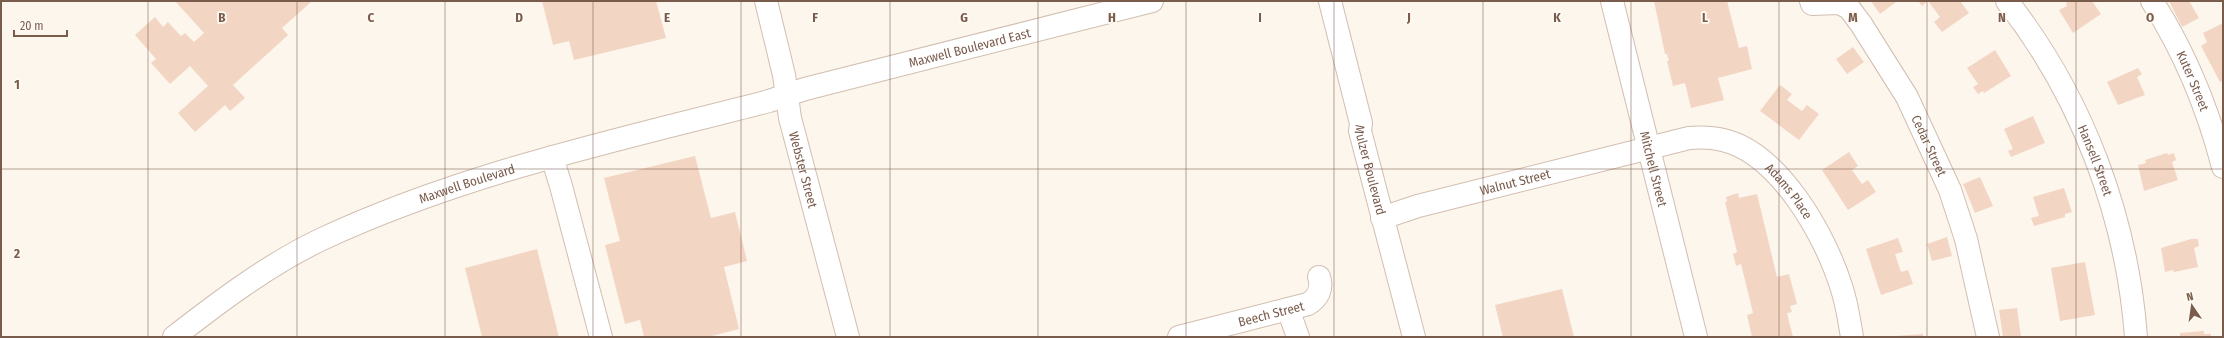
<svg xmlns="http://www.w3.org/2000/svg" width="2224" height="338" viewBox="0 0 2224 338" font-family="'Fira Sans Condensed',sans-serif">
<style>
.building{fill:#f3d5c3}
.lines{fill:none;stroke-linecap:round;stroke-linejoin:round}
.minor-casing{stroke:#d1beb0;stroke-width:24}
.minor{stroke:#fff;stroke-width:22}
.grid{fill:none;stroke:#7a5c4d;stroke-width:1;stroke-opacity:0.55}
.labels{text-anchor:middle;stroke-width:3.5;stroke-linejoin:round;paint-order:stroke}
.street-label{font-size:13px;fill:#7a5c4d;stroke:#fffaf3}
.grid-label{font-size:13px;text-anchor:middle;font-weight:bold;fill:#7a5c4d;stroke:#fffaf3;stroke-width:3.5;stroke-linejoin:round;paint-order:stroke}
</style>
<rect width="100%" height="100%" fill="#fdf6ec"/>
<path class="building" d="M175 1 237 2 312 1 282 28 288 35 233 85 245 98 230 111 225 105 195 132 178 113 208 86 190 66 170 84 151 63 156 59 135 35 155 17 163 27 168 22 181 36 185 33 194 42 204 33Z
M542 1H656L666 38 574 60 569 41 553 45Z
M1654 1H1727L1739 48 1747 46 1752 69 1718 78 1724 100 1691 108 1685 83 1673 86 1667 61H1669L1667 54H1665Z
M1871 1H1895L1896 2 1880 14Z
M1918 1H1960L1969 13 1942 32 1934 22 1940 17 1928 1 1922 6Z
M2069 1H2092L2101 14 2073 33 2059 10 2067 6 2066 3Z
M2169 1H2189L2199 18 2182 27Z
M2223 23V80L2220 82 2201 46 2207 42 2203 33Z
M1853 47 1864 62 1847 74 1836 59Z
M1995 50 2011 76 1984 93 1983 91 1978 94 1973 87 1978 84 1967 68Z
M2138 68 2142 74 2137 77 2145 95 2118 105 2107 82Z
M1780 85 1792 94 1787 100 1802 111 1807 105 1819 114 1799 140 1760 111Z
M2033 116 2045 143 2011 157 2008 151 2013 149 2004 129Z
M1849 152 1858 166 1852 170 1862 184 1868 180 1876 192 1848 210 1822 170Z
M2167 153 2168 155 2174 153 2176 160 2172 162 2178 180 2144 191 2138 165 2146 163 2145 160Z
M695 156 711 218 735 212 747 261 724 267 739 329 708 337H644L640 320 625 324 605 245 620 241 604 178Z
M1980 177 1993 206 1975 213 1963 184Z
M2064 188 2072 212 2065 214V217L2034 226 2031 218 2039 216 2033 197Z
M1738 193 1739 198 1757 194 1777 277 1789 274 1797 304 1790 306 1792 312 1787 313 1793 337H1752L1747 315 1753 313 1741 264 1736 266 1733 254 1737 252 1725 202H1727L1726 197Z
M1947 237 1952 256 1932 261 1927 244Z
M1898 238 1903 252 1895 254 1901 272 1908 270 1913 284 1881 295 1866 249Z
M2191 239H2198L2199 246 2194 248 2198 267 2174 272 2173 270 2165 272 2161 248Z
M537 249 559 337H482L465 268Z
M2085 262 2095 315 2060 321 2051 268Z
M1562 289 1574 337H1503L1495 305Z
M2017 308 2021 337H2003L1999 310Z
M2204 331V334H2211V337H2180V333Z
M1923 334V337H1896V336Z"/>
<g class="lines">
<defs>
<g id="minor">
<path id="s1" d="M766 1 784 75 790 118 848 337"/>
<path id="s2" d="M1330 1 1361 123 1360 131 1414 337"/>
<path id="s3" d="M1612 1 1696 337"/>
<path id="s4" d="M1811 1 1812 4 1839 3 1849 8 1861 24 1907 97 1950 190 1966 239 1988 337"/>
<path id="s5" d="M2007 1C2082 97 2127 216 2136 337"/>
<path id="s6" d="M2152 1C2184 51 2208 109 2223 167"/>
<path d="M552 157 561 186 601 337"/>
<path id="s7" d="M1382 218 1418 206 1689 138C1701 137 1711 137 1723 140 1779 153 1825 235 1841 286 1847 303 1849 320 1852 337"/>
<path d="M1288 309 1298 337"/>
<path id="s8" d="M174 337C219 302 268 265 320 240 463 173 618 140 769 101L805 89 1152 1"/>
<path id="s9" d="M1179 337 1308 304C1318 298 1323 289 1319 277"/>
</g>
</defs>
<use href="#minor" class="minor-casing"/>
<use href="#minor" class="minor"/>
</g>
<path class="grid" d="M148 1V337M297 1V337M445 1V337M593 1V337M741 1V337M890 1V337M1038 1V337M1186 1V337M1334 1V337M1483 1V337M1631 1V337M1779 1V337M1927 1V337M2076 1V337M1 169H2223"/>
<g class="labels">
<g class="street-label">
<text dy="5" stroke="none"><textPath href="#s8" startOffset="854">Maxwell Boulevard East</textPath></text>
<text dy="5" stroke="none"><textPath href="#s6" startOffset="90">Kuter Street</textPath></text>
<text dy="5" stroke="none"><textPath href="#s4" startOffset="201">Cedar Street</textPath></text>
<text dy="5" stroke="none"><textPath href="#s5" startOffset="183">Hansell Street</textPath></text>
<text dy="5" stroke="none"><textPath href="#s2" startOffset="174">Mulzer Boulevard</textPath></text>
<text dy="5" stroke="none"><textPath href="#s3" startOffset="173">Mitchell Street</textPath></text>
<text dy="5" stroke="none"><textPath href="#s1" startOffset="173">Webster Street</textPath></text>
<text dy="5" stroke="none"><textPath href="#s7" startOffset="138">Walnut Street</textPath></text>
<text dy="5" stroke="none"><textPath href="#s8" startOffset="333">Maxwell Boulevard</textPath></text>
<text dy="5" stroke="none"><textPath href="#s7" startOffset="437">Adams Place</textPath></text>
<text dy="5" stroke="none"><textPath href="#s9" startOffset="95">Beech Street</textPath></text>
</g>
</g>
<g class="grid-label">
<text x="222" y="22">B</text>
<text x="371" y="22">C</text>
<text x="519" y="22">D</text>
<text x="667" y="22">E</text>
<text x="815" y="22">F</text>
<text x="964" y="22">G</text>
<text x="1112" y="22">H</text>
<text x="1260" y="22">I</text>
<text x="1409" y="22">J</text>
<text x="1557" y="22">K</text>
<text x="1705" y="22">L</text>
<text x="1853" y="22">M</text>
<text x="2002" y="22">N</text>
<text x="2150" y="22">O</text>
<text x="17" y="89">1</text>
<text x="17" y="258">2</text>
</g>
<rect width="2224" height="338" fill="none" stroke="#7a5c4d" stroke-width="4"/>
<g transform="translate(2192 306) rotate(347)" stroke="#fffaf3" stroke-width="3" paint-order="stroke">
<path d="M0-3L7 15L0 10L-7 15Z" fill="#7a5c4d"/>
<text y="-6" font-size="11" font-weight="bold" text-anchor="middle" fill="#7a5c4d">N</text>
</g>
<path d="M14 30v6h53v-6" fill="none" stroke="#7a5c4d" stroke-width="2"/>
<text x="20" y="30" font-size="12" fill="#7a5c4d" stroke="#fffaf3" stroke-width="3" paint-order="stroke">20 m</text>
</svg>
